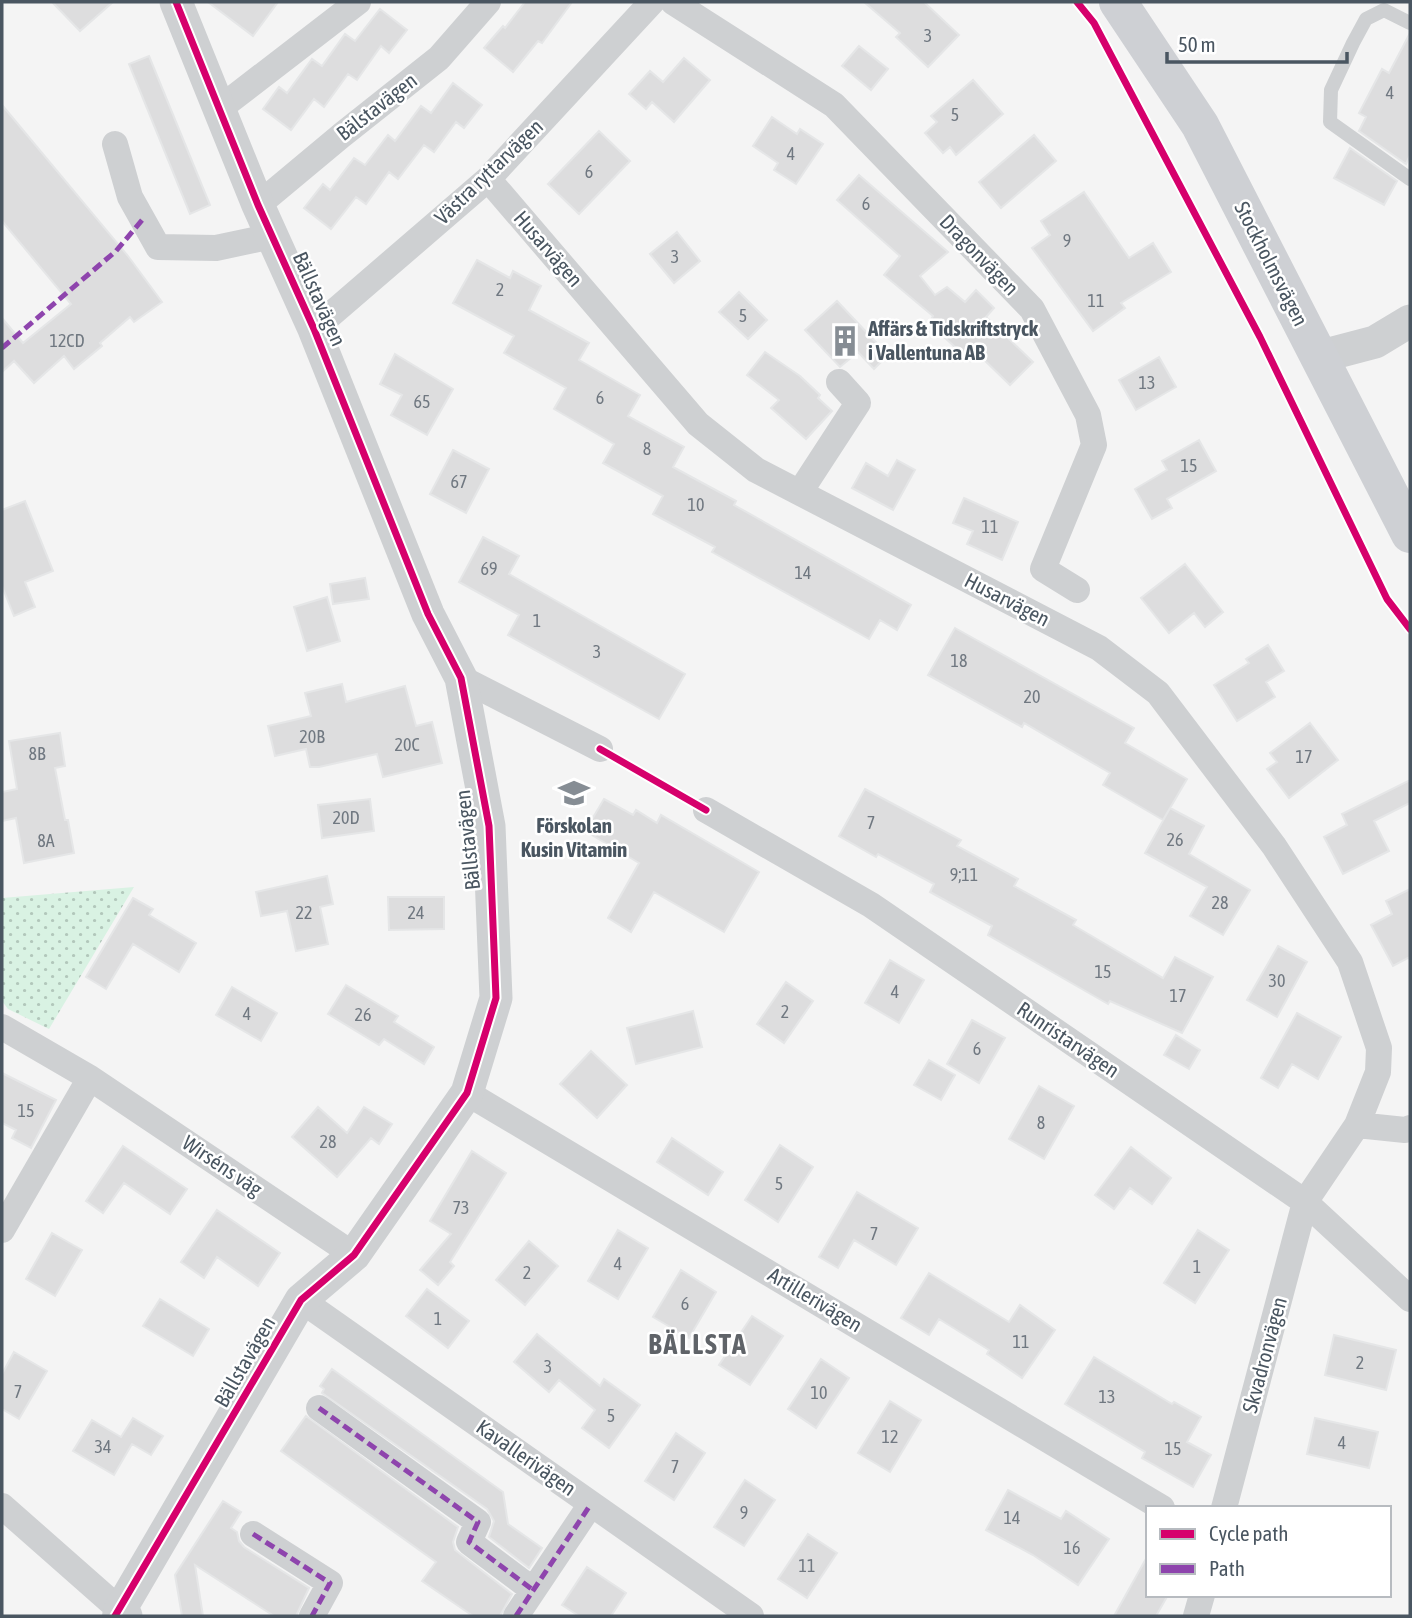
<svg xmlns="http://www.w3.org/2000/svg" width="1412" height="1618" viewBox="0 0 1412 1618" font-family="'Asap Condensed',sans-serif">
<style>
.park{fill:url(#park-dots)}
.building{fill:#ddddde;stroke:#e5e6e7;stroke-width:2}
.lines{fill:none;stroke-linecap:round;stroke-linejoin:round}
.service{stroke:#ced0d2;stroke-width:14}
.minor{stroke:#ced0d2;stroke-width:26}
.tertiary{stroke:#ced0d2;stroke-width:33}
.secondary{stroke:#ced0d4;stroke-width:38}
.quiet{stroke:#8e44ad;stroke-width:5;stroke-dasharray:10 5;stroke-linecap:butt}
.cycleway-casing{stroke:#fff;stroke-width:11}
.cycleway{stroke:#d6006c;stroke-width:7}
.labels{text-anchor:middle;stroke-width:5;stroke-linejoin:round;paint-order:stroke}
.number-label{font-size:18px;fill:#707881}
.street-label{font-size:21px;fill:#4a5661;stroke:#fff}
.poi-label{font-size:21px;font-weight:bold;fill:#4a5661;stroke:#fff;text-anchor:start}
.district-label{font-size:28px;font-weight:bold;letter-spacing:2px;fill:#5f6368;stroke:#fff}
</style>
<defs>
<pattern id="park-dots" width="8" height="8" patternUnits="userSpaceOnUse" patternTransform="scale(1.75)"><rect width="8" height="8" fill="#d9f2e3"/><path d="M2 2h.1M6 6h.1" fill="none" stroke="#b2c7bb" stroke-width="1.8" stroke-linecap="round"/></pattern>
</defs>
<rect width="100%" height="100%" fill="#f4f4f4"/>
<path class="park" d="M134 887 49 1029 8 1009 2 1001V898Z"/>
<path class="building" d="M52 2H113L80 31Z
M208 2H278L253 36Z
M525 2H572L542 43 538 41 513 72 484 48 503 26 505 28Z
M864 2H924L959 35 928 67 896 37 900 33Z
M380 9 407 30 389 53 381 46 357 80 348 74 324 107 314 99 291 130 263 109 279 87 287 93 312 59 322 66 345 34 355 41Z
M1410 33V155L1406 164 1359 131 1366 117 1359 113 1382 69 1389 73Z
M859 46 888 69 871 90 842 66Z
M149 56 210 205 190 214 129 64Z
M684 58 710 80 674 122 652 102 646 109 629 94 650 71 663 82Z
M973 80 1003 114 956 155 950 147 943 153 925 133 937 122 931 116Z
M453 83 482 105 464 128 456 122 434 152 424 145 398 179 389 172 366 204 356 197 331 229 304 208 323 184 330 190 354 158 365 165 388 135 395 141 421 106 431 113Z
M2 105 128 256 162 302 134 322 130 317 100 343 102 346 74 369 64 356 34 383 14 361 2 372V318L23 343 71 304 2 221Z
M772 117 797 134 800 129 823 144 796 184 774 170 778 163 753 146Z
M599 131 630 161 579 214 548 184Z
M1034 135 1056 161 1001 208 979 182Z
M1350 148 1397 181 1384 205 1334 178Z
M859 175 948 252 920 276 935 295 947 287 965 302 976 290 994 308 986 317 1033 362 1010 385 977 353 970 361 929 323 933 316 884 275 900 256 837 200Z
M1084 192 1129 258 1153 243 1171 272 1121 303 1125 308 1093 331 1032 248 1050 235 1041 221Z
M677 232 700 261 674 283 650 254Z
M477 260 510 278 513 271 541 286 529 310 589 343 579 360 640 395 628 416 684 447 673 467 736 501 734 505 911 605 897 630 880 620 869 639 712 552 715 547 653 514 663 496 603 463 614 444 554 409 566 388 504 353 514 336 453 303Z
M739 292 767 320 748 339 719 312Z
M837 301 888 355 874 369 858 352 840 367 805 330Z
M765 352 800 376 820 395 818 398 832 411 806 439 771 408 779 400 747 375Z
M395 354 453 389 427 435 391 415 402 395 380 384Z
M1159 357 1176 387 1136 410 1119 380Z
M1199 440 1216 471 1167 499 1172 508 1152 519 1135 489 1167 470 1162 461Z
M453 450 489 469 466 513 430 494Z
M897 460 915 470 893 510 852 488 866 463 888 476Z
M964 498 1018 522 1002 560 967 544 973 531 953 523Z
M25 501 53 571 25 582 35 607 14 616 2 586V510Z
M483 537 519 556 509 574 685 674 659 719 508 635 519 615 459 582Z
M1185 564 1223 612 1205 627 1194 613 1169 633 1141 598Z
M365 578 369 599 333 604 330 584Z
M327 597 340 641 307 651 294 607Z
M955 628 1134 728 1125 743 1187 779 1163 820 1103 785 1110 773 1024 723 1022 727 928 675Z
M1268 645 1284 671 1266 682 1275 697 1237 721 1214 685 1249 663 1246 659Z
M342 684 346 702 405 686 416 726 432 722 442 763 383 777 377 754 319 767H310L306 749 275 756 268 726 311 716 305 693Z
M1310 723 1338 760 1289 798 1267 769 1277 762 1270 753Z
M60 733 65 766 55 768 65 820H68L74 853 24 863 16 818 2 821V792L17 789 9 741Z
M1410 780V803L1374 821 1389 851 1343 874 1324 837 1347 825 1342 814Z
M865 789 961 840 957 846 1018 879 1014 886 1076 920 1073 925 1163 978 1175 957 1213 977 1182 1033 1110 1001 1108 1004 988 935 992 926 930 892 934 884 878 854 876 857 839 836Z
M370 799 374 831 322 838 318 805Z
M604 799 633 815 636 810 657 823 661 815 759 872 724 932 654 892 631 932 608 918 639 863 585 831Z
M1170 808 1204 826 1189 854 1250 890 1223 935 1190 916 1207 887 1145 853Z
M327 876 333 904 320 907 328 944 296 951 287 911 261 916 256 892Z
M1410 889V957L1393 966 1371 925 1392 914 1386 901Z
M388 897H444V929L389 930Z
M133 898 153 909 149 915 196 943 179 972 133 944 106 989 86 977Z
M1278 946 1307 962 1277 1017 1247 1000Z
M890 960 924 980 899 1023 865 1003Z
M786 982 813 1001 784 1043 757 1024Z
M346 985 398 1016 394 1022 434 1047 424 1064 384 1039 379 1045 328 1014Z
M232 987 277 1013 261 1041 216 1015Z
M693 1011 702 1047 636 1064 627 1028Z
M1297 1013 1341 1037 1318 1079 1292 1064 1278 1088 1261 1078Z
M972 1020 1005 1038 979 1083 947 1064Z
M1176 1035 1200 1050 1189 1069 1164 1055Z
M591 1051 627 1085 597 1118 560 1084Z
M929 1060 955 1075 941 1100 914 1085Z
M2 1073 56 1100 31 1148 12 1138 16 1130 2 1123Z
M1039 1086 1074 1106 1044 1159 1009 1139Z
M318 1107 347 1133 364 1107 392 1124 379 1144 371 1138 337 1177 292 1137Z
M672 1138 723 1172 708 1195 657 1162Z
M780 1145 813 1167 778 1222 745 1200Z
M123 1146 187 1189 170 1214 124 1183 103 1213 86 1201Z
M1131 1147 1171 1178 1152 1204 1130 1188 1114 1209 1095 1195Z
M472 1151 506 1173 450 1262 454 1266 438 1285 420 1270 451 1234 430 1221Z
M857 1192 918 1228 896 1265 854 1240 838 1268 819 1257Z
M217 1210 280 1253 258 1286 217 1257 204 1278 181 1262Z
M618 1230 648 1248 618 1299 588 1281Z
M1198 1230 1229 1250 1195 1303 1164 1283Z
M52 1233 82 1250 55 1296 26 1279Z
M529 1241 558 1266 525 1305 496 1280Z
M681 1270 716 1292 689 1338 653 1317Z
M929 1273 1009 1322 1020 1305 1055 1330 1022 1378 987 1354 989 1350 939 1319 929 1335 901 1318Z
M427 1289 469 1321 448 1348 406 1316Z
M160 1299 209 1329 193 1356 143 1326Z
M752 1316 783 1336 750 1385 719 1365Z
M537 1334 600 1386 604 1379 640 1405 609 1448 582 1428 595 1410 559 1380 549 1392 514 1362Z
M1334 1335 1396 1350 1386 1390 1325 1375Z
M14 1352 47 1371 19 1419 2 1409V1374Z
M1094 1357 1172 1404 1174 1402 1201 1417 1187 1442 1211 1455 1193 1487 1142 1458 1145 1452 1065 1404Z
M821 1359 849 1378 816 1428 788 1409Z
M332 1369 503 1492 508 1524 542 1548 529 1568 489 1537 494 1521 487 1509 322 1393 324 1389 320 1386Z
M890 1401 921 1420 890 1472 858 1453Z
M306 1416 458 1527 453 1542 455 1550 512 1594 500 1616H473L422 1581 436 1562 281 1451Z
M133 1418 163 1436 151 1455 132 1444 114 1475 73 1451 92 1420 121 1437Z
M1315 1418 1378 1432 1369 1468 1307 1454Z
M676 1433 705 1453 674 1500 645 1481Z
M745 1480 775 1500 744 1546 714 1527Z
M1008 1490 1061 1519 1066 1511 1109 1539 1078 1585 1033 1555 986 1530Z
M223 1501 241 1512 231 1528 237 1532 239 1541 244 1547 309 1588 296 1616H274L195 1565 203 1616H182L175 1575Z
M808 1534 837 1553 807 1598 778 1579Z
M1148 1555V1595H1168L1156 1616H1114Z
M587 1567 626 1593 611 1616H579L562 1605Z"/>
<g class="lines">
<path class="service" d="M1410 23 1384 10 1366 19 1353 43 1331 90 1330 122 1410 179"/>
<path class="minor" d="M673 2 834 105 1032 309 1088 415 1094 445 1043 569 1077 590
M219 109 358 2
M115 144 130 197 158 247 216 248 272 236
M488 179 698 424 756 470 1099 648 1158 693 1274 846 1350 962 1379 1048 1378 1072 1357 1125 1305 1202 1224 1508
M258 205 342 135 439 58 488 2
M314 329 488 179 652 2
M800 492 858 403 839 382
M461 678 600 749
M706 810 871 905 1305 1202 1410 1299
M2 1027 90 1078
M467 1093 1162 1508
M1357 1125 1405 1130 1410 1128
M2 1230 90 1078 354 1255
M301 1300 751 1616
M319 1408 478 1522 469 1542 533 1590
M2 1506 120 1610 115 1616
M253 1534 330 1583 312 1616
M516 1616 591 1504
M1196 1616 1202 1595"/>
<path class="tertiary" d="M1318 357 1375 342 1410 321
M126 1616 120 1610 301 1300 354 1255 467 1093 496 998 489 826 461 678 428 614 314 329 258 205 176 2"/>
<path class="secondary" d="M1118 2 1200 125 1410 534"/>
<path class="quiet" d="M2 348 116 251 143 219
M319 1408 478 1522 469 1542 533 1590
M253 1534 330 1583 312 1616
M516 1616 591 1504"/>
<defs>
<path id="cycleway" d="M1077 2 1094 23 1260 337 1387 599 1410 629
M600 749 706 810
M115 1616 301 1300 354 1255 467 1093 496 998 489 826 461 678 428 614 314 329 258 205 176 2"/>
</defs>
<use href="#cycleway" class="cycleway-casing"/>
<use href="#cycleway" class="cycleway"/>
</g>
<defs>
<symbol id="building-bare" viewBox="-9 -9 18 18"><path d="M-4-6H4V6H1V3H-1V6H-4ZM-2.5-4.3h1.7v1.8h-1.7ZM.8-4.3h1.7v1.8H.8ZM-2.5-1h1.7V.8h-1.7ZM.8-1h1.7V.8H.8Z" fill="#868d94" stroke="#fff" stroke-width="2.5" paint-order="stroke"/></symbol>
<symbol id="school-bare" viewBox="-9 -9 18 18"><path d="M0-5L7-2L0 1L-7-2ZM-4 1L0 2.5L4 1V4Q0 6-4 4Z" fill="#868d94" stroke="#fff" stroke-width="2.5" paint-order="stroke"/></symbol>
</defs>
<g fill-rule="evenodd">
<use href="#building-bare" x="823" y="319" width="44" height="44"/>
<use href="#school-bare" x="552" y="771" width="44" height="44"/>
</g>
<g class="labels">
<g class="number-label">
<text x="928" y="42">3</text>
<text x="1390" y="99">4</text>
<text x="955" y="121">5</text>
<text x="791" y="160">4</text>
<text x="589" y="178">6</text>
<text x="866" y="210">6</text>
<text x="1067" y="247">9</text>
<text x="675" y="263">3</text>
<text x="500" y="296">2</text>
<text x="1096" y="307">11</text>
<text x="743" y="322">5</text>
<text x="67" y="347">12CD</text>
<text x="1147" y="389">13</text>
<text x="600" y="404">6</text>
<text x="422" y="408">65</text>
<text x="647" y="455">8</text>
<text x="1189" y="472">15</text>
<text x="459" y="488">67</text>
<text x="696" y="511">10</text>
<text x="990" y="533">11</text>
<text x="489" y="575">69</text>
<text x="803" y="579">14</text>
<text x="537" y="627">1</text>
<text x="597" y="658">3</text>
<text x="959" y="667">18</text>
<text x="1032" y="703">20</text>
<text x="312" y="743">20B</text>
<text x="407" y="751">20C</text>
<text x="37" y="760">8B</text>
<text x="1304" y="763">17</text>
<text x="346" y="824">20D</text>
<text x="871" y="829">7</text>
<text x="1175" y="846">26</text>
<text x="46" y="847">8A</text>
<text x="964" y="881">9;11</text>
<text x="1220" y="909">28</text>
<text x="304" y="919">22</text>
<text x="416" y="919">24</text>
<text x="1103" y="978">15</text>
<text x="1277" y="987">30</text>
<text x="895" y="998">4</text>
<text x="1178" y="1002">17</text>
<text x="785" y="1018">2</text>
<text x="247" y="1020">4</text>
<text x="363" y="1021">26</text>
<text x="977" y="1055">6</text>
<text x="26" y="1117">15</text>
<text x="1041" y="1129">8</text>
<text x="328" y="1148">28</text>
<text x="779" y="1190">5</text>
<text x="461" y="1214">73</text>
<text x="874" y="1240">7</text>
<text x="618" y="1270">4</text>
<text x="1197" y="1273">1</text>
<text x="527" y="1279">2</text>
<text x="685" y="1310">6</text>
<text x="438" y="1325">1</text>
<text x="1021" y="1348">11</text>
<text x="1360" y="1369">2</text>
<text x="548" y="1373">3</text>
<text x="18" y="1398">7</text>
<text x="819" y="1399">10</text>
<text x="1107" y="1403">13</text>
<text x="611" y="1422">5</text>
<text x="890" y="1443">12</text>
<text x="1342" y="1449">4</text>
<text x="103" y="1453">34</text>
<text x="1173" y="1455">15</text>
<text x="675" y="1473">7</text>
<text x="744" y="1519">9</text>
<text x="1012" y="1524">14</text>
<text x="1072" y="1554">16</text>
<text x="807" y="1572">11</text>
</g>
<g class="street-label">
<text transform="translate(377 107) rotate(-38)" y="7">Bälstavägen</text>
<text transform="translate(489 172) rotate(-44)" y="7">Västra ryttarvägen</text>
<text transform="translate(548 249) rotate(49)" y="7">Husarvägen</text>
<text transform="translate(979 255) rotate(46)" y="7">Dragonvägen</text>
<text transform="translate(1271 264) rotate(63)" y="7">Stockholmsvägen</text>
<text transform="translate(319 299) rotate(66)" y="7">Bällstavägen</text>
<text transform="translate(1007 600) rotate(27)" y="7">Husarvägen</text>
<text transform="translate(468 840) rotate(-96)" y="7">Bällstavägen</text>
<text transform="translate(1068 1040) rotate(34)" y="7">Runristarvägen</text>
<text transform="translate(222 1166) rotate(34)" y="7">Wirséns väg</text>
<text transform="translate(815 1300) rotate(31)" y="7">Artillerivägen</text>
<text transform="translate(1265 1355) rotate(-75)" y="7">Skvadronvägen</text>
<text transform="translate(245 1362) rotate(-60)" y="7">Bällstavägen</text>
<text transform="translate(526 1458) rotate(35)" y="7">Kavallerivägen</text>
</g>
<g class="poi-label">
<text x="868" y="336">Affärs &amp; Tidskriftstryck<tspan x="868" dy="24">i Vallentuna AB</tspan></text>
<text x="574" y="833" text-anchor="middle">Förskolan<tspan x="574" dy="24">Kusin Vitamin</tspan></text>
</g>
<g class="district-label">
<text x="698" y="1354">BÄLLSTA</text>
</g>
</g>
<rect width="1412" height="1618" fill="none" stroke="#4a5661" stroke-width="7"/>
<rect x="1146" y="1506" width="245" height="91" fill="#ffffff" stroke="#b7bbc0" stroke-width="2"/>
<rect x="1160" y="1529" width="35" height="10" fill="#d6006c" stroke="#b7bbc0" stroke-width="2"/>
<text x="1209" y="1541" font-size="21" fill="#4a5661">Cycle path</text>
<rect x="1160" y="1564" width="35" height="10" fill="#8e44ad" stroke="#b7bbc0" stroke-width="2"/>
<text x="1209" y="1576" font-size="21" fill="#4a5661">Path</text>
<path d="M1167 52v10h180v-10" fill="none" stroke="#4a5661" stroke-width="3.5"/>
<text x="1178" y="52" font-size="21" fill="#4a5661" stroke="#ffffff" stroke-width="5" paint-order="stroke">50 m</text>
</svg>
